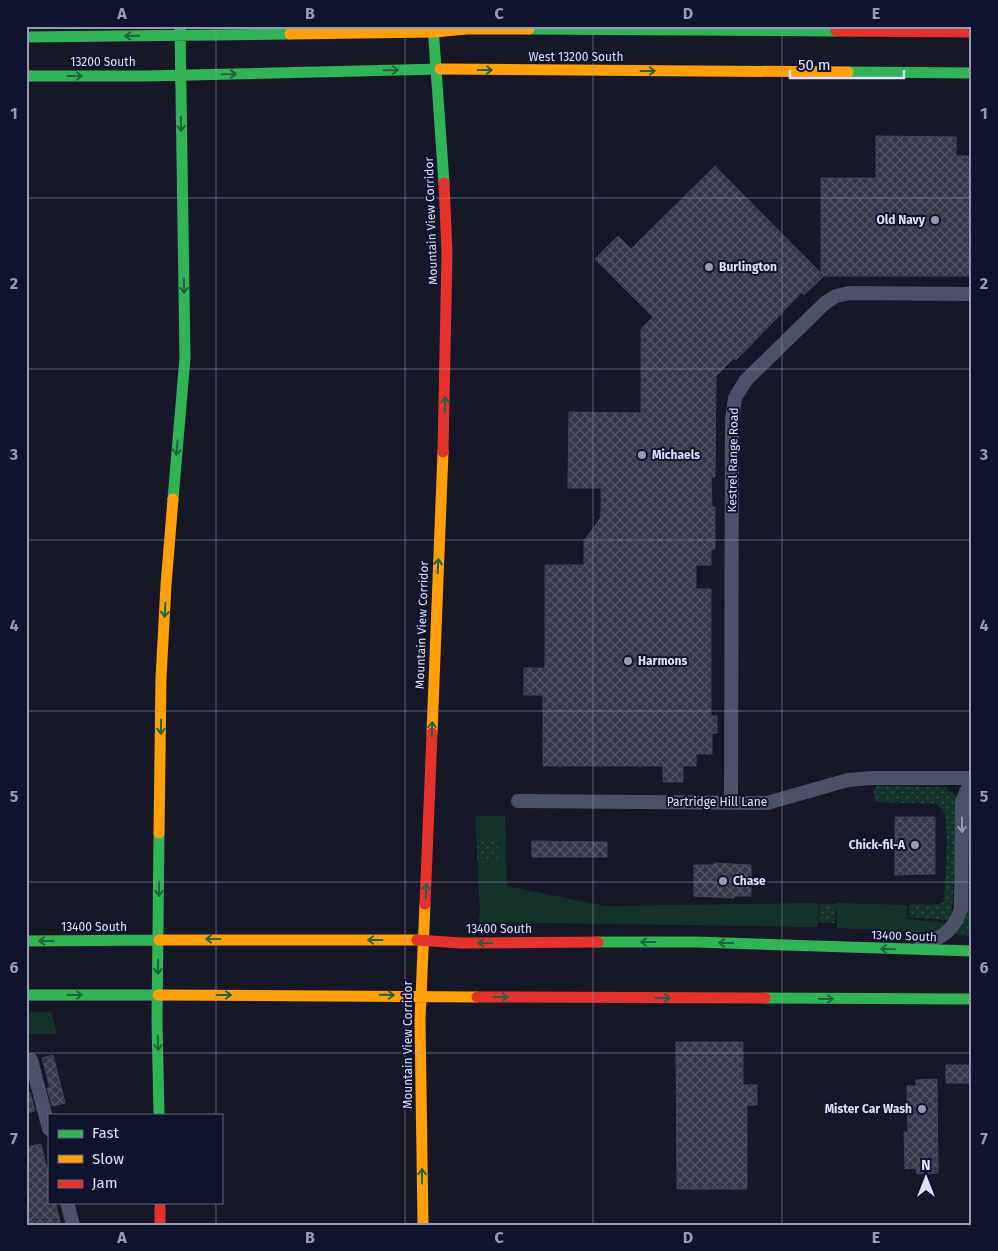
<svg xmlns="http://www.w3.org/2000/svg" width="998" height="1251" viewBox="0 0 998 1251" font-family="'Fira Sans',sans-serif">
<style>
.green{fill:#13332a}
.garden{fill:url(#garden-dots)}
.building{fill:url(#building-cross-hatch);stroke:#414459}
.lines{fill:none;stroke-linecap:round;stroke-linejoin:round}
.street{stroke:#4b5267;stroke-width:14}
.fast{stroke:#30b455;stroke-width:11}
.slow{stroke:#ff9f0a;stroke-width:11}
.jam{stroke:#e5322d;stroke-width:11}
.oneway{stroke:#206441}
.oneway2{stroke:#939ab3}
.grid{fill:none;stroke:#969bb3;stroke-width:1;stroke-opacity:0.55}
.poi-dot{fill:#969bb3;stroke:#10132d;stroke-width:2}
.labels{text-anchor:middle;stroke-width:4;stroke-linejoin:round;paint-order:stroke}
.street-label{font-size:12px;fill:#dbe2ff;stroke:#10132d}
.poi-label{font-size:12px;font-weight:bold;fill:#dbe2ff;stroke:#10132d;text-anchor:start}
.neatline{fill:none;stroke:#969bb3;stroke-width:2}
.grid-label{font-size:16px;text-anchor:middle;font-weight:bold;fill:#969bb3}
</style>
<defs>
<pattern id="garden-dots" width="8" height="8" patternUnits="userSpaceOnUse" patternTransform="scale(1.25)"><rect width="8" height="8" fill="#13332a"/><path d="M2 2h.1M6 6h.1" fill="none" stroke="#35504a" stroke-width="1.8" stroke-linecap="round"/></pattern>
<pattern id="building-cross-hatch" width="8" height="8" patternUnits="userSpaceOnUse" patternTransform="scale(1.25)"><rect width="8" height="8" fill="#343748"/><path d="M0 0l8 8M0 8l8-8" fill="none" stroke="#515463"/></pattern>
</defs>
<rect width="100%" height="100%" fill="#161827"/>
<path class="green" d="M475 816H505L507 886 605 906 818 903V927L478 922 480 911Z
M836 903 907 905V919L949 923 934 933 837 928Z
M26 1012H51L57 1034H26Z"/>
<path class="garden" d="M877 786 945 787 956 796 957 804 952 912 947 920 908 917 909 904 934 905 944 902 947 841 945 814 937 804 878 802 875 801 873 791Z
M967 804H972V936L956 935 954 932Z
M498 840 499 862H477V841Z
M819 904H836L835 923 819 922Z"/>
<path class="building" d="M876 136 956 137V156H972V276H824L804 295 802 292 736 360 734 358 716 376 715 477H711L712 507H715V549H711V565H696V589H711V716H717V733H712V754H696V766H683V782H663V766H543V695H524V668H545V565H584V541L601 517V488H568L569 412 641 413V329L653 317 595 259 618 236 631 249 715 166 821 273V178H876Z
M895 817H935V874L895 875Z
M532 841 607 842V857H532Z
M714 863 751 865V896H734V898L694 896V865H714Z
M676 1042H743V1085H757V1105H747V1189H677Z
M53 1055 65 1103 52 1106 47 1088H50L42 1058Z
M946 1065H972V1083H946Z
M937 1079 938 1173 917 1174 916 1168 905 1169 904 1132H908L907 1086H916V1080Z
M30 1092 35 1111 26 1113V1093Z
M41 1144 49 1177V1202H55L61 1225H26V1147Z"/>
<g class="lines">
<path class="street" d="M518 801 767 803 848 780 872 778H972
M731 803 732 419 735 398 746 380 825 303 836 296 849 293 972 294
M920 947C941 937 953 933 961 909L962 802 972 778
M26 1060H31L49 1129
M67 1202 73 1225"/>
<path class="fast" d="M433 26 444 183
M529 29 836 31
M26 37 290 34
M848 72 972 73
M26 76H146L440 69
M173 499 185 358 180 26
M26 941 159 940
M598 942H696L972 951
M26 995H158
M765 998 972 999
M159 1115 157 1021 159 833"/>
<path class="slow" d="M290 34 434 32 467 29H529
M440 69 848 72
M432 733 443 452
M159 833 161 678 166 585 173 499
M159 940H417
M158 995 477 997
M423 1225 420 1020 425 904"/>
<path class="jam" d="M836 31 972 32
M443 452 447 252 444 183
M425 904 432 733
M417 940 461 943 598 942
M477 997 765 998
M160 1202V1225"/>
</g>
<defs><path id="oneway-shaft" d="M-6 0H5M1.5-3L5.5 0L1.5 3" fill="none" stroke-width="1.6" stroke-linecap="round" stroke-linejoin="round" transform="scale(1.25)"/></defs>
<g class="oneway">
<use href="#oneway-shaft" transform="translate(132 36) rotate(179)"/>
<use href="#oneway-shaft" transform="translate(391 70) rotate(-1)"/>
<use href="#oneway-shaft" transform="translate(485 70)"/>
<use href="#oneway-shaft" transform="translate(648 71)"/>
<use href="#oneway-shaft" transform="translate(229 74) rotate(-1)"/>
<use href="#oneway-shaft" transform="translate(75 76)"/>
<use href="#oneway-shaft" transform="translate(181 124) rotate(89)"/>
<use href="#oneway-shaft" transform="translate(184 286) rotate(89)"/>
<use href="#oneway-shaft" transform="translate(445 404) rotate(-89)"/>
<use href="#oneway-shaft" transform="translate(177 448) rotate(95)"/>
<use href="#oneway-shaft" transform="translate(438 566) rotate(-87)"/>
<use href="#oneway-shaft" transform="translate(165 610) rotate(93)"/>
<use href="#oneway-shaft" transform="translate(161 727) rotate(91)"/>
<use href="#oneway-shaft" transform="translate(432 729) rotate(-88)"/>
<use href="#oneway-shaft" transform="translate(159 889) rotate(91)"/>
<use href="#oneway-shaft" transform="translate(426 891) rotate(-88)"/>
<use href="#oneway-shaft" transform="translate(213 939) rotate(-180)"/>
<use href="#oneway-shaft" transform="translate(375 940) rotate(-180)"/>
<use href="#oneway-shaft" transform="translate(46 941) rotate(180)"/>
<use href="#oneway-shaft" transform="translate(648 942) rotate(180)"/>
<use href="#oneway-shaft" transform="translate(485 943) rotate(180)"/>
<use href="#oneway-shaft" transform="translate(726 943) rotate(-178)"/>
<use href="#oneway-shaft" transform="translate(888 949) rotate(-178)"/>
<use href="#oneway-shaft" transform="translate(158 967) rotate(91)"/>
<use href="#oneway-shaft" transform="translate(75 995)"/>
<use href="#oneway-shaft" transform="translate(224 995)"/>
<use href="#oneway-shaft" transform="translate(387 995) rotate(1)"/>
<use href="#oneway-shaft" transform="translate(501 997)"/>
<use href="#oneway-shaft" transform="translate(663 998)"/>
<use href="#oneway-shaft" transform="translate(826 999)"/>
<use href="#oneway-shaft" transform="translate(158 1043) rotate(89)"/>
<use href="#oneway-shaft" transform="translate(422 1176) rotate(-90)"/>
</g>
<use class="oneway2" href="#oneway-shaft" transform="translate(962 825) rotate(90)"/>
<path class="grid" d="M216 26V1115M405 26V1225M593 26V1225M782 26V1225M26 198H972M26 369H972M26 540H972M26 711H972M26 882H972M26 1053H972M216 1202V1225"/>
<g class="poi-dot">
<circle cx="935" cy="220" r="5"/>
<circle cx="709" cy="267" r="5"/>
<circle cx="642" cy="455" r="5"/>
<circle cx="628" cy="661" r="5"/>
<circle cx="915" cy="845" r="5"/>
<circle cx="723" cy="881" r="5"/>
<circle cx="922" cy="1109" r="5"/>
</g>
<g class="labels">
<g class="street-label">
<text x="576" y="61">West 13200 South</text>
<text x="103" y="66">13200 South</text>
<text transform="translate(431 221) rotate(-92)" y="4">Mountain View Corridor</text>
<text transform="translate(733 460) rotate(-89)" y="4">Kestrel Range Road</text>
<text transform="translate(422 625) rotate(-88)" y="4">Mountain View Corridor</text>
<text x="717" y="806">Partridge Hill Lane</text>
<text x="94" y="931">13400 South</text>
<text x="499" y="933">13400 South</text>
<text transform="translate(904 936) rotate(2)" y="4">13400 South</text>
<text transform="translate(408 1045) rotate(-90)" y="4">Mountain View Corridor</text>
</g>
<g class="poi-label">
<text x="925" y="224" text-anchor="end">Old Navy</text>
<text x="719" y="271">Burlington</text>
<text x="652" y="459">Michaels</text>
<text x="638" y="665">Harmons</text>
<text x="905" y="849" text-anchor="end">Chick-fil-A</text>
<text x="733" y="885">Chase</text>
<text x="912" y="1113" text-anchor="end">Mister Car Wash</text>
</g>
</g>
<rect width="998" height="1251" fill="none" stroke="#10132d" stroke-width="55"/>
<rect x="48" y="1114" width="175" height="90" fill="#10132d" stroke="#616681"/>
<rect x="58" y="1130" width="25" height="8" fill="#30b455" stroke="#616681"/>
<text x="92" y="1138" font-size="15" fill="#dbe2ff">Fast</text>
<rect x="58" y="1155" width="25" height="8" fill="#ff9f0a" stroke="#616681"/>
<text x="92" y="1164" font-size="15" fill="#dbe2ff">Slow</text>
<rect x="58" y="1180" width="25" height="8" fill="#e5322d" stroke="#616681"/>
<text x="92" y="1188" font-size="15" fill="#dbe2ff">Jam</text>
<g transform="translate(926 1178)" stroke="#10132d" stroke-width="4" paint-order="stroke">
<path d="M0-4L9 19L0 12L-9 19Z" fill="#dbe2ff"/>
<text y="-8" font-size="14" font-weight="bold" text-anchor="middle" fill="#dbe2ff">N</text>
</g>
<path d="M790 70v8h114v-8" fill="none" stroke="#dbe2ff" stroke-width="2.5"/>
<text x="798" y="70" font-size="15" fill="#dbe2ff" stroke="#10132d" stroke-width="4" paint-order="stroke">50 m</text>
<rect x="28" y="28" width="942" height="1196" class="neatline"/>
<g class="grid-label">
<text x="122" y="19">A</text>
<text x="310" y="19">B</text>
<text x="499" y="19">C</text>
<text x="688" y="19">D</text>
<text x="876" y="19">E</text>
<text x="14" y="119">1</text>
<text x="984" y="119">1</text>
<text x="14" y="289">2</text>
<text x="984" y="289">2</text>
<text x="14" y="460">3</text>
<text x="984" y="460">3</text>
<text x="14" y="631">4</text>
<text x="984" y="631">4</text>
<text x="14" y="802">5</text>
<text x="984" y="802">5</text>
<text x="14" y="973">6</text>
<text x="984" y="973">6</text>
<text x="14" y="1144">7</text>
<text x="984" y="1144">7</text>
<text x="122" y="1243">A</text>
<text x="310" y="1243">B</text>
<text x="499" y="1243">C</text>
<text x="688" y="1243">D</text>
<text x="876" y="1243">E</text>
</g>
</svg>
